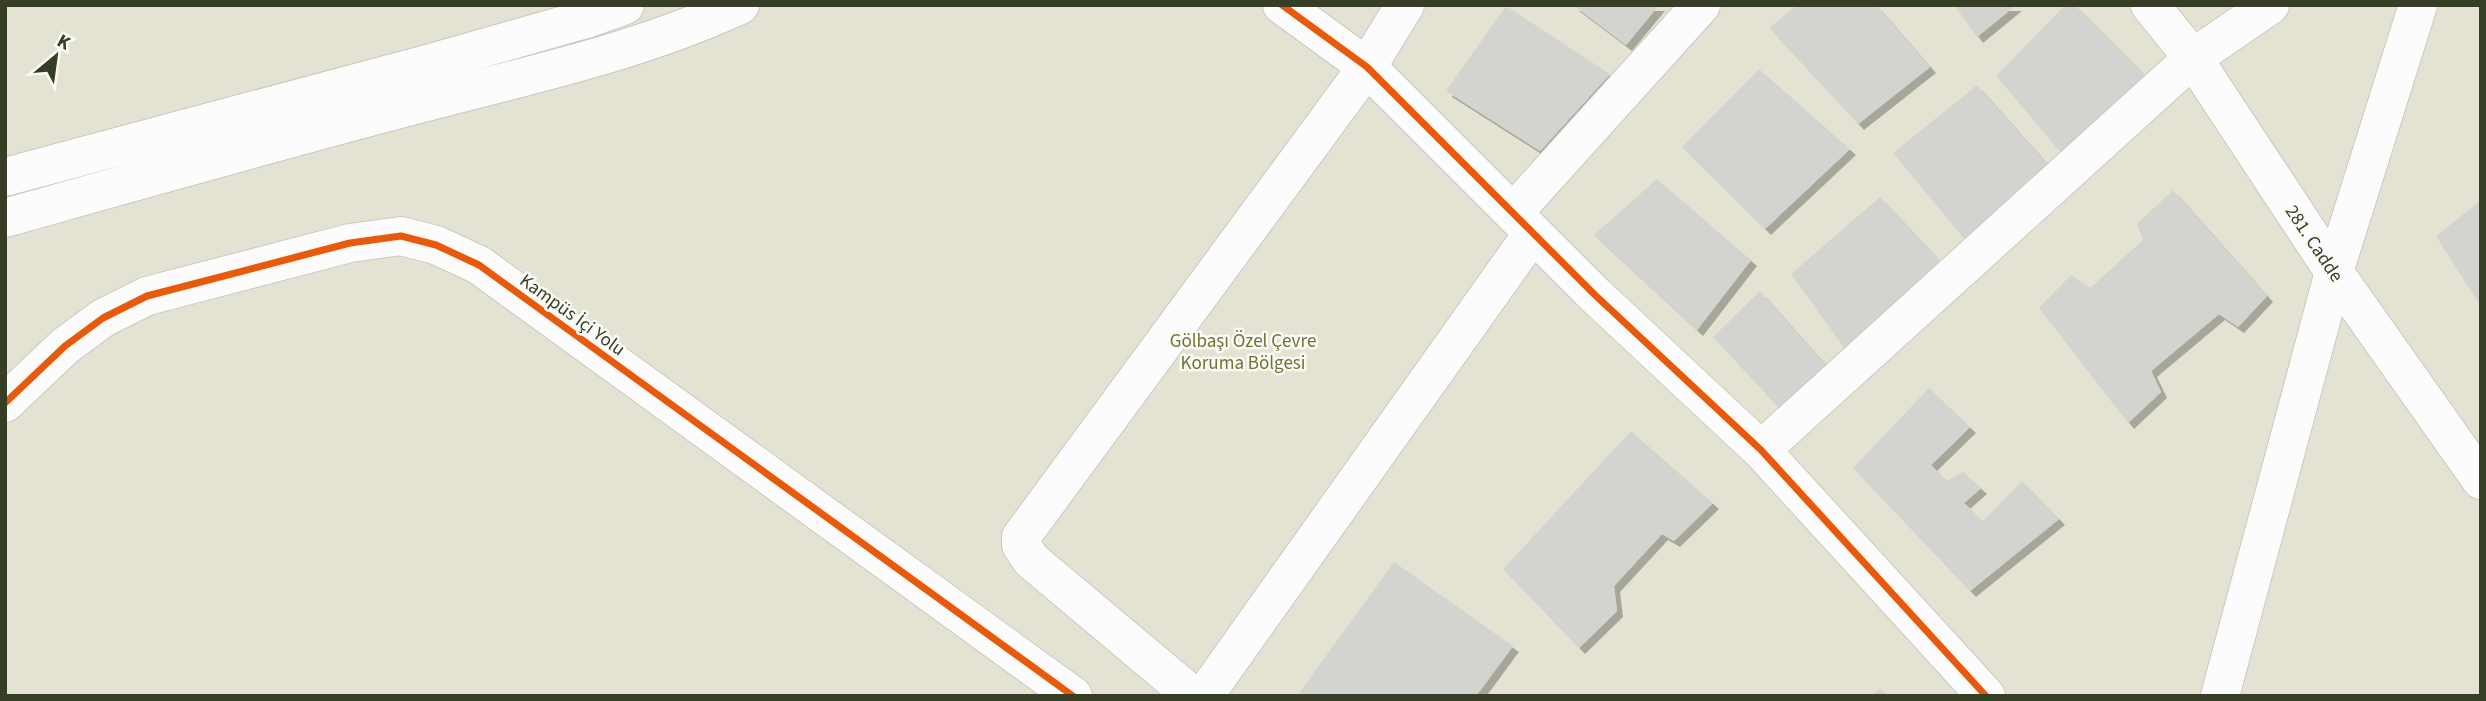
<svg xmlns="http://www.w3.org/2000/svg" width="2486" height="701" viewBox="0 0 2486 701" font-family="'Source Sans 3',sans-serif">
<style>
.green{fill:#e4e3d3}
.building{fill:#d3d4cf;filter:url(#shadow)}
.lines{fill:none;stroke-linecap:round;stroke-linejoin:round}
.street-casing{stroke:#c8c9c5;stroke-width:40}
.secondary-casing{stroke:#c7c8c2;stroke-width:40}
.street{stroke:#fcfcfc;stroke-width:38}
.secondary{stroke:#fcfcfc;stroke-width:38}
.cycleway-casing{stroke:#fafbf7;stroke-width:11}
.cycleway{stroke:#e8590c;stroke-width:7}
.labels{text-anchor:middle;stroke-width:5;stroke-linejoin:round;paint-order:stroke}
.street-label{font-size:19px;fill:#363f26;stroke:#fafbf7}
.park-label{font-size:19px;fill:#717433;stroke:#fafbf7}
</style>
<defs>
<filter id="shadow"><feDropShadow dx="6" dy="6" stdDeviation="0" flood-color="#0004"/></filter>
</defs>
<rect width="100%" height="100%" fill="#ecece8"/>
<path class="green" d="M5 5H2481V696H5Z"/>
<path class="building" d="M1573 5H1659L1626 45Z
M1797 5H1876L1930 67 1858 124 1769 28Z
M1954 5H2016L1977 37Z
M2065 5H2075L2147 77 2063 155 1996 76Z
M1506 6 1610 74 1540 151 1446 91Z
M1759 69 1850 149 1765 229 1682 147Z
M1977 85 2048 165 1966 241 1893 153Z
M1657 179 1751 260 1697 330 1594 235Z
M2173 190 2267 296 2238 327 2219 314 2151 371 2161 392 2128 423 2039 308 2071 275 2090 288 2143 240 2137 224Z
M1880 197 1944 265 1848 353 1791 274Z
M2481 200V307L2436 236Z
M1760 291 1830 370 1780 409 1713 337Z
M1929 388 1970 427 1931 465 1946 481 1963 472 1981 488 1964 503 1983 521 2022 481 2059 519 1970 591 1853 468Z
M1631 431 1713 503 1674 541 1662 534 1614 586 1617 611 1579 648 1503 569Z
M1394 562 1513 646 1476 696H1297Z
M1880 688 1888 696H1872Z"/>
<g class="lines">
<defs>
<path id="street" d="M1282 5 1367 67 1595 295 1761 450 1986 696
M1514 212 1701 5
M5 403 65 346 103 318 147 296 350 243 401 236 436 245 479 265 1073 696
M1761 450 2193 58 2270 5
M1193 696 1031 560 1021 545V537L1367 67 1405 5
M1204 696 1533 233
M2220 696 2334 272 2418 5"/>
<path id="secondary" d="M2150 5 2193 58 2334 272 2481 480
M5 177 427 64 586 19 625 5
M5 218C137 181 268 144 400 109 515 78 631 55 740 5"/>
</defs>
<use href="#street" class="street-casing"/>
<use href="#secondary" class="secondary-casing"/>
<use href="#street" class="street"/>
<use href="#secondary" class="secondary"/>
<defs>
<path id="cycleway" d="M1282 5 1367 67 1595 295 1761 450 1986 696
M5 403 65 346 103 318 147 296 350 243 401 236 436 245 479 265 1073 696"/>
</defs>
<use href="#cycleway" class="cycleway-casing"/>
<use href="#cycleway" class="cycleway"/>
</g>
<g class="labels">
<g class="street-label">
<text transform="translate(2315 243) rotate(56)" y="7">281. Cadde</text>
<text transform="translate(573 314) rotate(36)" y="7">Kampüs İçi Yolu</text>
</g>
<g class="park-label">
<text x="1243" y="347">Gölbaşı Özel Çevre<tspan x="1243" dy="22">Koruma Bölgesi</tspan></text>
</g>
</g>
<rect width="2486" height="701" fill="none" stroke="#363f26" stroke-width="14"/>
<g transform="translate(56 56) rotate(29)" stroke="#fafbf7" stroke-width="5" paint-order="stroke">
<path d="M0-5L12 26L0 18L-12 26Z" fill="#363f26"/>
<text y="-10" font-size="19" font-weight="bold" text-anchor="middle" fill="#363f26">K</text>
</g>
</svg>
